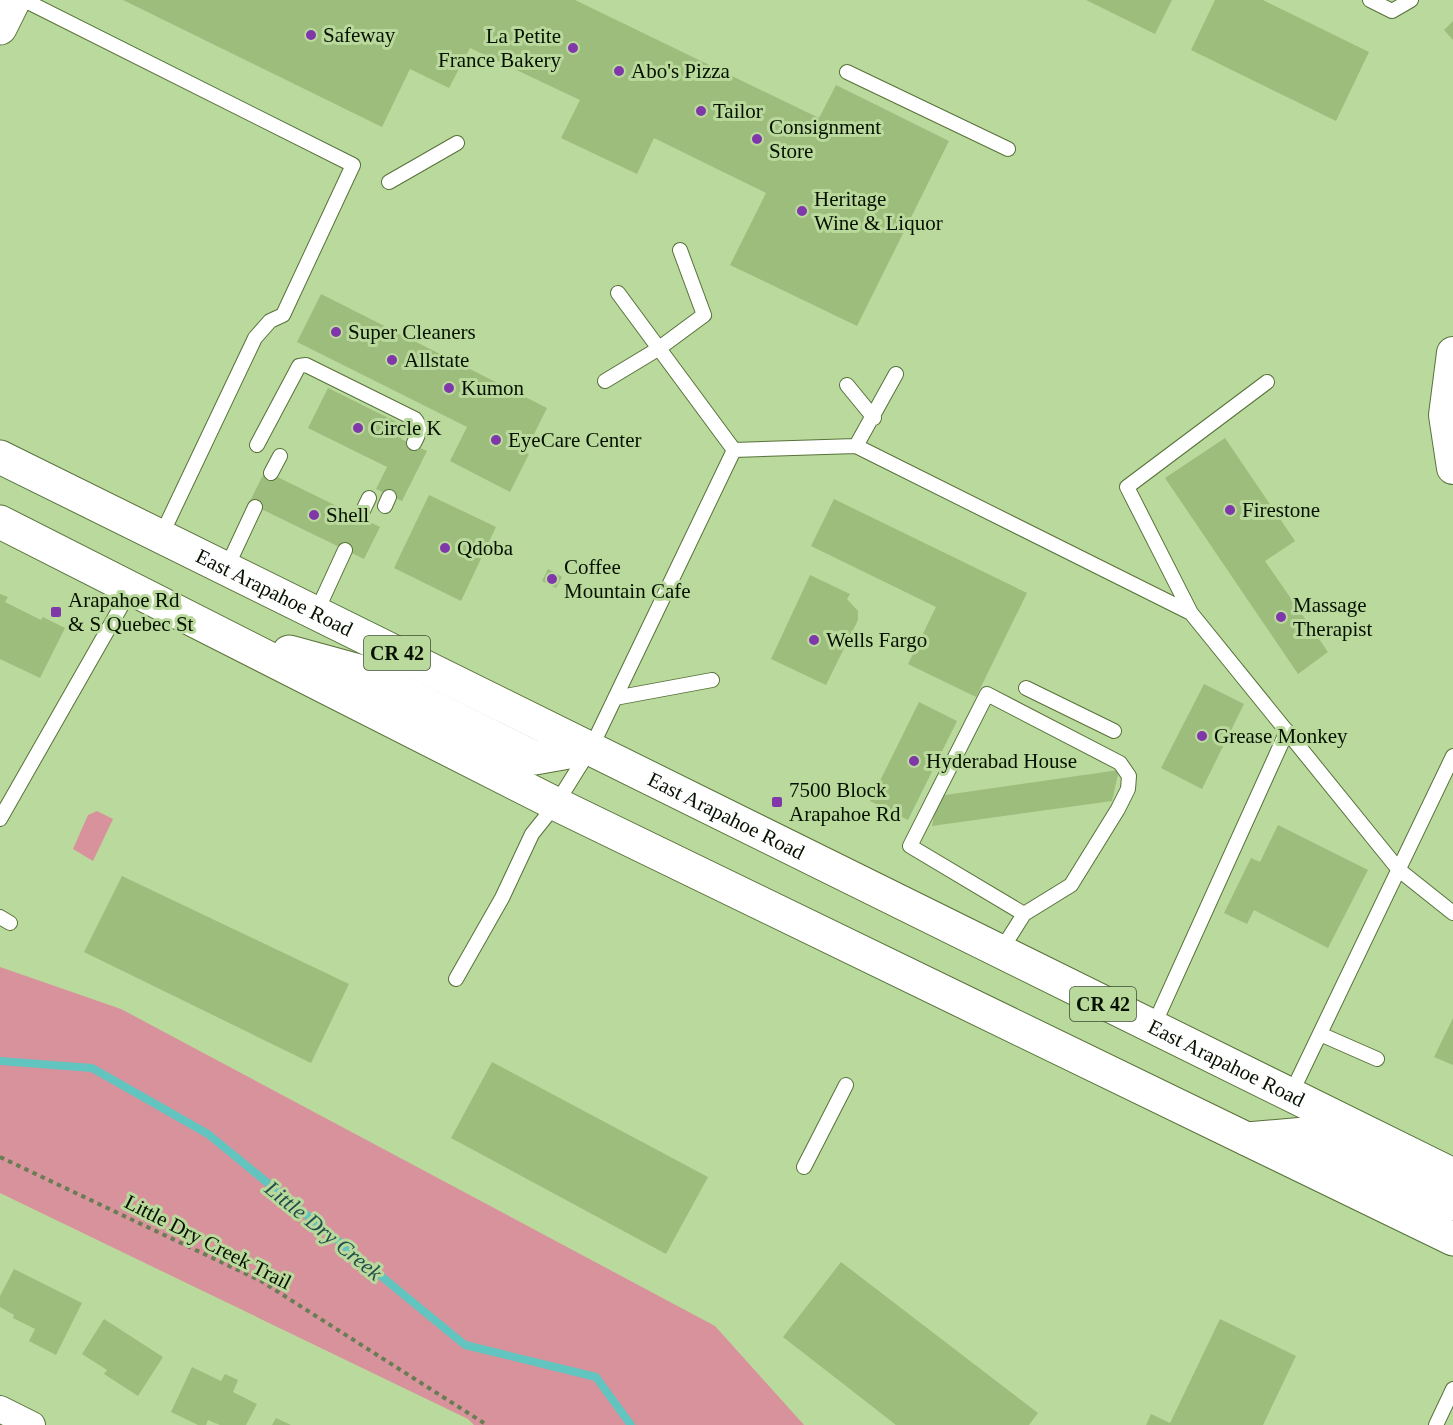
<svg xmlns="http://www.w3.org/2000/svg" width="1453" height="1425" viewBox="0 0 1453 1425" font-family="'Times New Roman',serif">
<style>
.green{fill:#d8929c}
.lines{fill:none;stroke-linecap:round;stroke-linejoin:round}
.stream{stroke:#61c4bf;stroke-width:8}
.building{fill:#9dbd7d}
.service-casing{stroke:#577239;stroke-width:16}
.minor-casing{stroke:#577239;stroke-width:28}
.tertiary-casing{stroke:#577239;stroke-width:34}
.secondary-casing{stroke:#577239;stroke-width:35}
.primary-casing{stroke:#577239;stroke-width:35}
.path{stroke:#687d54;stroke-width:4;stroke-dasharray:4.5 4.5;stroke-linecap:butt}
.service{stroke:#fff;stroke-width:14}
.minor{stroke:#fff;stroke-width:26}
.tertiary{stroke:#fff;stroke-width:32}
.secondary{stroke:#fff;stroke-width:33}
.primary{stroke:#fff;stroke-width:33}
.poi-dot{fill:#7f37aa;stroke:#bad99c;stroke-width:2}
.labels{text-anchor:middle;stroke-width:6;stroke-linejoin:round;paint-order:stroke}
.shield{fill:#bad99c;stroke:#3d4d2f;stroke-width:1.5}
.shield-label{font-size:20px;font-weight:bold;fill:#071100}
.poi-label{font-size:21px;fill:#071100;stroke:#bad99c;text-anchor:start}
.street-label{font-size:21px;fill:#071100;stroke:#bad99c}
.water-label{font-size:22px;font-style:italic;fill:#224f4c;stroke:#bad99c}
</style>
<rect width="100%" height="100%" fill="#bad99c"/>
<path class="green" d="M97 811 113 819 93 861 73 849 88 815Z
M0 967 121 1009 715 1326 804 1425H474L468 1419 0 1193Z"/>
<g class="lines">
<path class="stream" d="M0 1061 92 1068 208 1134 465 1345 596 1377 631 1425"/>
</g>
<path class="building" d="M123 0H575L819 118 836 85 949 141 857 326 730 265 766 193 654 138 637 174 561 138 580 100 470 48 449 88 410 69 382 127Z
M1086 0H1172L1155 34Z
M1215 0H1263L1369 52 1336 121 1191 50Z
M1453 21V40L1444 30Z
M321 294 547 408 525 452 529 454 510 492 450 461 467 427 297 342Z
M328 388 407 427 401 439 427 451 402 501 376 489 387 467 308 428Z
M1225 438 1295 541 1265 561 1328 652 1298 674 1165 478Z
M265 471 380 527 364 559 249 503Z
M429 495 496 527 461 601 394 568Z
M834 499 1027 593 976 697 908 664 936 607 811 546Z
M548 569 562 577 556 588 542 581Z
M810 575 850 594 847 599 858 611V620L826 685 771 659Z
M0 594 8 597 5 602 41 620 43 617 65 628 40 678 0 659Z
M1204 684 1244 704 1202 789 1161 768Z
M919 702 957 721 908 820 870 801Z
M1119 770 1112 801 932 826 938 796Z
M1278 825 1368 870 1328 948 1254 910 1247 924 1224 913 1251 858 1260 862Z
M122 876 349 984 311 1063 84 952Z
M1453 1018V1065L1434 1057Z
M492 1062 708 1177 666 1254 451 1138Z
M841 1262 1038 1413 1029 1425H896L783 1337Z
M14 1269 82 1303 56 1355 29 1341 35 1329 13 1318 14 1315 0 1307V1296Z
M104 1319 163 1357 138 1396 104 1374 107 1370 82 1354Z
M1220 1319 1296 1356 1263 1425H1146L1151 1414 1170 1423Z
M192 1367 221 1381 225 1374 238 1380 233 1392 257 1404 246 1425H220L208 1420 206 1425H198L171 1412Z
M276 1418 291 1425H272Z"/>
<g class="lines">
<defs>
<path id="service" d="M24 0 353 165 283 315 270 321 255 338 161 536
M1370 0 1392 11 1411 0
M847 72 1008 149
M389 182 457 143
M618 293 734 450
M605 381 658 349 704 315 680 250
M1267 382 1127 487 1191 613 1399 870 1453 913
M847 385 874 418
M257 445 299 366 306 365 415 419C422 427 419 434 414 443
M856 446 896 374
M271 473 280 456
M385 506 389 497
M360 517 369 498
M226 569 255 507
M316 613 345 550
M1026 688 1114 731
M615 698 712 680
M0 819 131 589
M0 917 10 923
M1000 952 1024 914 1071 885 1118 809 1128 789 1129 776 1120 763 987 694 910 846 1024 914
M456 979 502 898 532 834 556 804 591 748 734 450 856 446 1191 613
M1153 1027 1287 731
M1320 1034 1377 1059
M1290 1096 1453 756
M804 1167 846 1085
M1436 1425 1453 1389"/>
<path id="minor" d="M0 1409 32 1425"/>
<path id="tertiary" d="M1453 353 1445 415 1453 468"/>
<path id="secondary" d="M0 28 14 0"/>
<g id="primary">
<path id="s1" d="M0 457 1453 1175"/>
<path d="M0 522 556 804 1453 1239"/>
<path d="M289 652 362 672 535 758 591 748"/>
<path d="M1247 1139 1305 1134 1453 1204"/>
</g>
</defs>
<use href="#service" class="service-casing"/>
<use href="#minor" class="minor-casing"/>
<use href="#tertiary" class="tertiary-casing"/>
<use href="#secondary" class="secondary-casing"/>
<use href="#primary" class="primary-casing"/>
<path class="path" d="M0 1157 261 1281 487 1425"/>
<use href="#service" class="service"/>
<use href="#minor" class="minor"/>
<use href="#tertiary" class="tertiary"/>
<use href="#secondary" class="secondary"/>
<use href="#primary" class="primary"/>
</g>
<g class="poi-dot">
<circle cx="311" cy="35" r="6"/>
<circle cx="573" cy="48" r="6"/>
<circle cx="619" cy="71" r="6"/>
<circle cx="701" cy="111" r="6"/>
<circle cx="757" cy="139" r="6"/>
<circle cx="802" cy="211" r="6"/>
<circle cx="336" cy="332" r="6"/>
<circle cx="392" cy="360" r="6"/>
<circle cx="449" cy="388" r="6"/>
<circle cx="358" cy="428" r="6"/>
<circle cx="496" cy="440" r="6"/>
<circle cx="1230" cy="510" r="6"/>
<circle cx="314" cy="515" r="6"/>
<circle cx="445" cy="548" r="6"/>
<circle cx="552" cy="579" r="6"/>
<rect x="50" y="606" width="12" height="12" rx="3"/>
<circle cx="1281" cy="617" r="6"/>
<circle cx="814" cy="640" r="6"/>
<circle cx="1202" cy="736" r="6"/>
<circle cx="914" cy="761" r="6"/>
<rect x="771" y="796" width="12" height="12" rx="3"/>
</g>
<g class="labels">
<g class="shield">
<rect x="364" y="636" width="66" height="34" rx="4.5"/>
<rect x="1070" y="987" width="66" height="34" rx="4.5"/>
</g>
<g class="shield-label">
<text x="397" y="660">CR 42</text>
<text x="1103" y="1011">CR 42</text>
</g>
<g class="poi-label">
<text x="323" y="42">Safeway</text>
<text x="561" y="43" text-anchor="end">La Petite<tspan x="561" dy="24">France Bakery</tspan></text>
<text x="631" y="78">Abo's Pizza</text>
<text x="713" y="118">Tailor</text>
<text x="769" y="134">Consignment<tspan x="769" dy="24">Store</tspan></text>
<text x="814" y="206">Heritage<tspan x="814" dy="24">Wine &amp; Liquor</tspan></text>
<text x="348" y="339">Super Cleaners</text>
<text x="404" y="367">Allstate</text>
<text x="461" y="395">Kumon</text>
<text x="370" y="435">Circle K</text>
<text x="508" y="447">EyeCare Center</text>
<text x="1242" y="517">Firestone</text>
<text x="326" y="522">Shell</text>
<text x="457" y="555">Qdoba</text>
<text x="564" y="574">Coffee<tspan x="564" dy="24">Mountain Cafe</tspan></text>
<text x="68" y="607">Arapahoe Rd<tspan x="68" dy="24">&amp; S Quebec St</tspan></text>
<text x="1293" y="612">Massage<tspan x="1293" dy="24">Therapist</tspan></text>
<text x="826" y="647">Wells Fargo</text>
<text x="1214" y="743">Grease Monkey</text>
<text x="926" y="768">Hyderabad House</text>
<text x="789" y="797">7500 Block<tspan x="789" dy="24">Arapahoe Rd</tspan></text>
</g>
<g class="street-label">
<text dy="7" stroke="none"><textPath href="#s1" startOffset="306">East Arapahoe Road</textPath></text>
<text dy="7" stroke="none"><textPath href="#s1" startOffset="810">East Arapahoe Road</textPath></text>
<text dy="7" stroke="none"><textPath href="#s1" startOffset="1368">East Arapahoe Road</textPath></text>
<text transform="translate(208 1242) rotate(27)" y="7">Little Dry Creek Trail</text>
</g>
<g class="water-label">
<text transform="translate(324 1230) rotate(39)" y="8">Little Dry Creek</text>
</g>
</g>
</svg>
